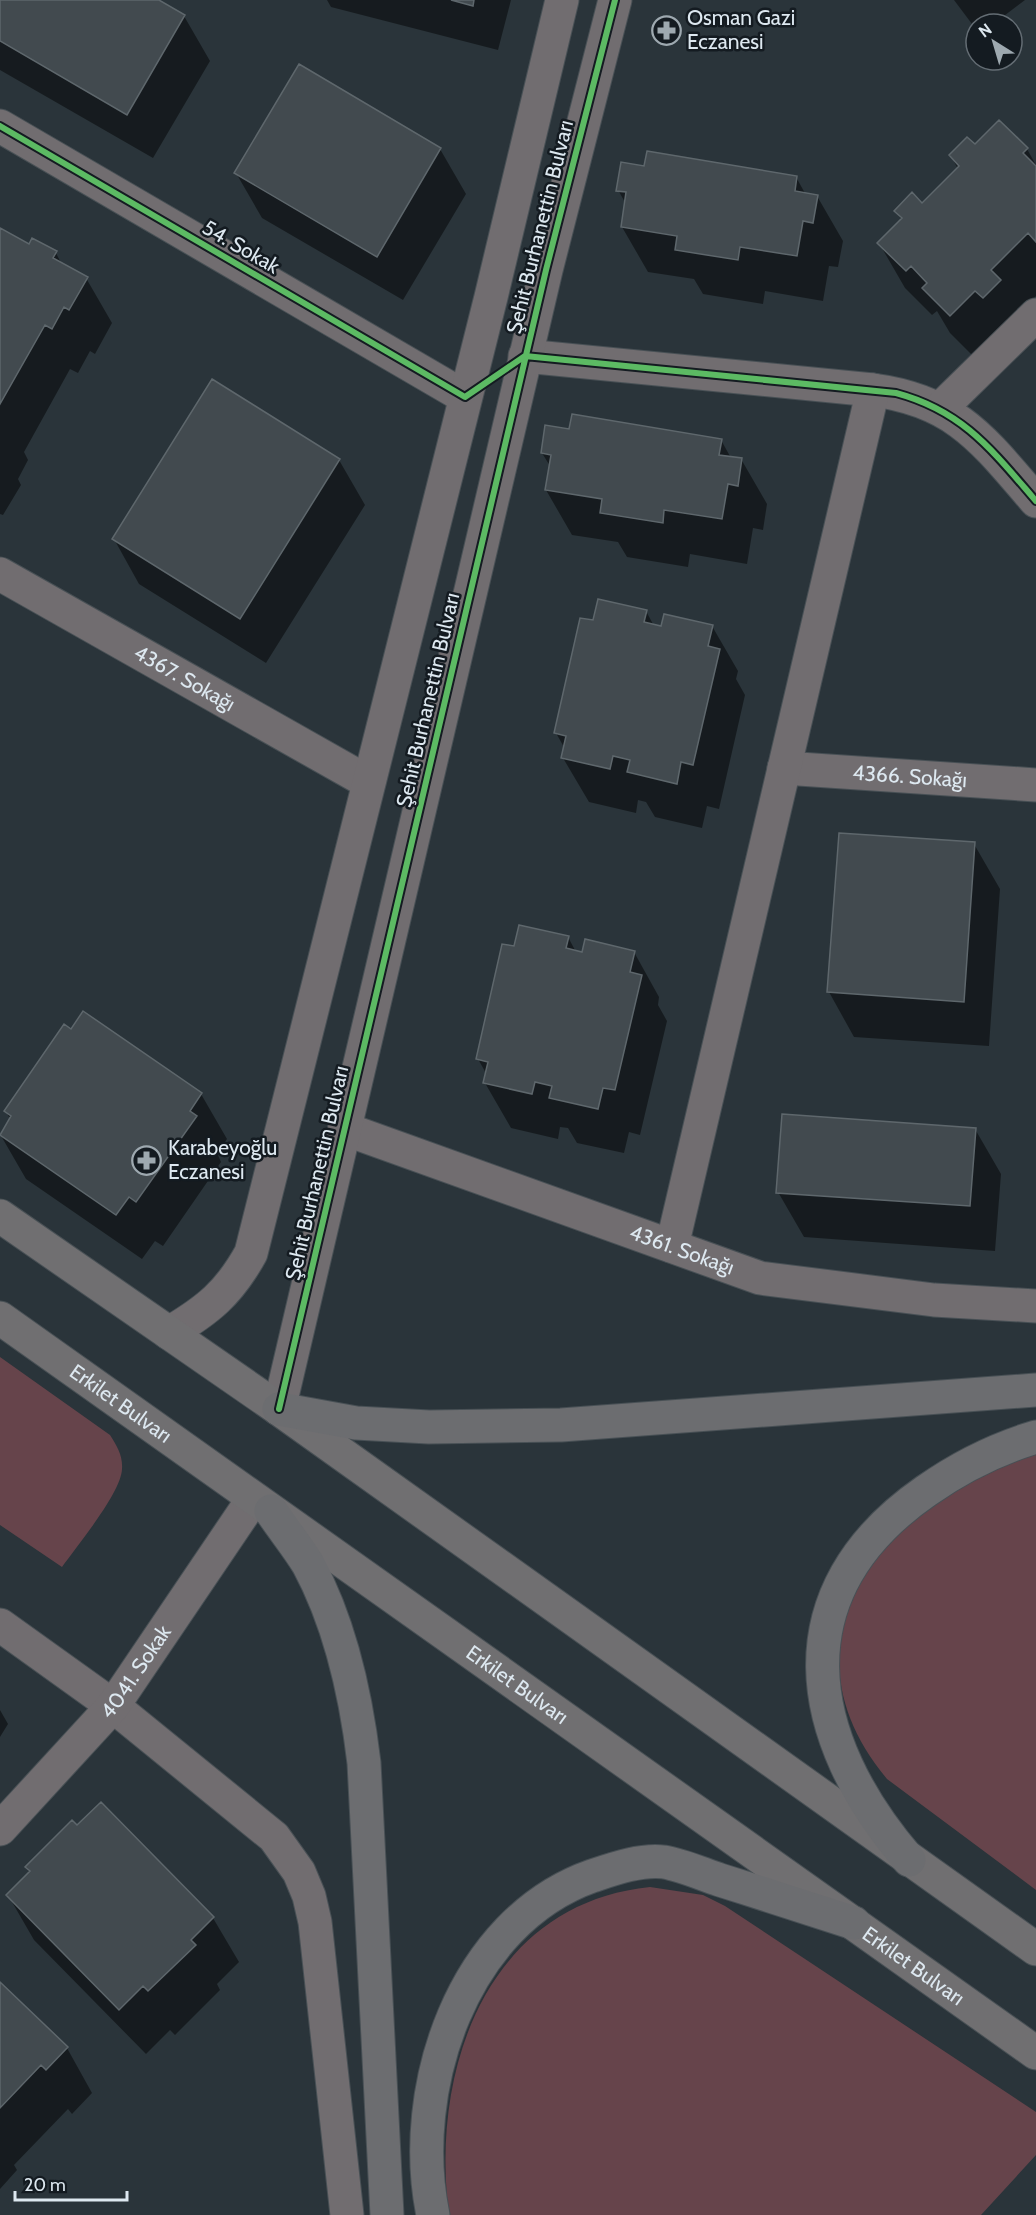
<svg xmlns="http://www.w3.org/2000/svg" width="1036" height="2215" viewBox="0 0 1036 2215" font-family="Cabin,sans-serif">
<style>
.green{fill:#66444b}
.shadow{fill:#0007}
.building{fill:#424a4f;stroke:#5e676c;stroke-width:1.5}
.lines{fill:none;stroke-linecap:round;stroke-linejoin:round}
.minor-casing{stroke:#485055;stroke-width:35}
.tertiary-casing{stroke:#485055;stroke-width:35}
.primary-casing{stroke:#485055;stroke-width:35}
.trunk-casing{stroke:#485055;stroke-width:35}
.minor{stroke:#716d70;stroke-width:33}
.tertiary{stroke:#716d70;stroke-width:33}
.primary{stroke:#706f71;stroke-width:33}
.trunk{stroke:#6c6d70;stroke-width:33}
.cycleway-casing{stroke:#141b21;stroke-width:10}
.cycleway{stroke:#5cba63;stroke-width:6}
.labels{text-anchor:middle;stroke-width:5;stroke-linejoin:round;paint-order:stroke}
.poi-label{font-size:21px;fill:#dde8f0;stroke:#141b21;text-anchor:start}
.street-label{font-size:21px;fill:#dde8f0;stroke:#141b21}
</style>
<rect width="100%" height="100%" fill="#2a343a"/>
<path class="green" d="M0 1357 110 1435C117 1446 123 1456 122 1469 121 1493 77 1546 62 1567L0 1525Z
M1036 1454V1890L887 1779C769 1637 888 1496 1036 1454Z
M650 1887 703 1895 725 1906 1036 2112V2155L981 2215H449C430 2071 486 1904 650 1887Z"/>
<path class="shadow" d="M0 0H156L184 16 210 61 153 158 0 70Z
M327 0H511L498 50 331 7Z
M954 0H1025L996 22 991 16 976 24 975 28Z
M975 147 1027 149 1036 165V296L977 360 950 333 937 311 932 315 905 288 879 243 902 220 896 211 922 205 958 169 951 156Z
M440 149 466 194 403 300 262 218 236 173Z
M645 168 796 177 806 195 817 196 843 241 838 267 829 266 823 301 765 291 763 304 703 294 694 279 648 272 622 227 626 204 618 190Z
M0 230 29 247 56 253 62 265 86 278 112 323 95 354 90 351 78 373 70 369 24 452 28 460 18 479 21 485 3 515 0 514Z
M570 431 721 440 731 458 741 459 767 504 763 530 753 528 747 564 690 554 688 567 627 557 618 542 572 535 546 490 550 466 542 453Z
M339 460 365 505 266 663 139 584 114 539Z
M646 611 654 626H712L738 671 736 679 745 695 719 809 707 806 702 828 655 817 646 802 638 800 636 813 589 802 563 758 565 749 556 733 594 622Z
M974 844 1000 889 989 1046 854 1037 829 992Z
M568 937 576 952H634L659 997 658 1005 667 1021 640 1135 629 1132 624 1153 577 1143 568 1128 560 1127 558 1139 511 1128 485 1083 487 1075 478 1059 516 948Z
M201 1094 227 1139 217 1153 221 1162 163 1246 155 1241 142 1259 26 1179 0 1134 11 1120 6 1112Z
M975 1129 1001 1174 995 1251 804 1237 778 1192Z
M0 1710 8 1724 0 1737Z
M27 1867 213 1918 239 1962 217 1984 220 1990 175 2035 170 2030 146 2054 34 1940 8 1895 30 1873Z
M0 1984 67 2048 92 2093 72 2114 68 2109 14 2165 17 2170 0 2189Z"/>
<path class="building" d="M0 0H159L185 15 127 115 0 41Z
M451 0H474L473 6Z
M299 64 441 148 377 257 234 173Z
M999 120 1028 148 1023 153 1036 166V242L1028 233 991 270 1001 280 983 298 975 291 950 316 922 288 927 283 911 266 906 271 877 243 902 218 894 211 912 192 922 203 959 166 949 155 967 137 975 144Z
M647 151 797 176 795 191 818 195 813 223 803 221 797 256 740 247 738 260 675 250 677 236 621 227 626 192 616 191 621 162 644 166Z
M0 228 29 244 32 238 57 251 53 258 88 277 69 310 64 307 52 329 45 325 0 404Z
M212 379 340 459 240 619 112 539Z
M572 414 722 439 719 455 742 458 738 486 728 484 722 519 664 510 663 523 600 513 602 499 545 490 551 455 541 453 545 425 569 429Z
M598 599 647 610 644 622 661 626 664 614 713 625 708 646 720 649 693 765 681 762 677 784 627 772 630 760 613 756 610 769 561 758 566 736 554 733 580 618 593 620Z
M839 833 975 842 964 1002 827 992Z
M519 925 569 936 566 948 582 952 585 939 635 951 630 972 642 975 615 1090 603 1088 598 1109 549 1098 552 1086 535 1082 532 1094 483 1083 488 1062 476 1059 502 944 514 946Z
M83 1011 202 1093 190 1111 197 1116 136 1202 129 1197 116 1215 0 1135 11 1116 4 1111 64 1024 71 1029Z
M782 1114 976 1128 970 1206 776 1193Z
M101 1802 214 1917 191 1940 196 1945 148 1991 143 1986 119 2010 6 1895 30 1871 25 1867 72 1820 77 1825Z
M0 1982 68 2047 46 2070 41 2065 0 2108Z"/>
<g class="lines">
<defs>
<g id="minor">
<path d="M0 126 465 397"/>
<path d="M525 356 873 390C957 401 984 441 1036 501"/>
<path d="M940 409 1036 315"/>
<path id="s1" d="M0 574 368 782"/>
<path id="s2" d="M784 768 1036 785"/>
<path id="s3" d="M345 1129 760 1278 934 1300 1036 1306"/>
<path d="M672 1246 873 390"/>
<path d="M0 1625 113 1706 274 1837 299 1872 309 1896 315 1922 347 2215"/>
<path id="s4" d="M0 1829 113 1706 253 1499"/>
</g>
<path id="tertiary" d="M169 1333C208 1310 229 1293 251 1253L491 297 562 0
M279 1409 546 270 615 0"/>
<g id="primary">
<path d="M0 1216 279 1409 1036 1949"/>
<path id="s5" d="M0 1318 1036 2053"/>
</g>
<path id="trunk" d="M279 1409 356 1423 429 1427 561 1425 1036 1390
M271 1511C283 1529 297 1546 308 1564 341 1625 356 1695 364 1763L387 2215
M909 1860C803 1737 779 1593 926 1491 960 1467 996 1449 1036 1437
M433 2215C407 2089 462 1922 592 1876 613 1869 641 1859 664 1862 682 1865 702 1874 720 1880 765 1894 810 1909 854 1923"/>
</defs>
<use href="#minor" class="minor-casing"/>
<use href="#tertiary" class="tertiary-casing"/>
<use href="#primary" class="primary-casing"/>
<use href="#trunk" class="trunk-casing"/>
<use href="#minor" class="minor"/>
<use href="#tertiary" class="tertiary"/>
<use href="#primary" class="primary"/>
<use href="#trunk" class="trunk"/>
<defs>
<path id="cycleway" d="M0 126 465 397 525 356 896 393C963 411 992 450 1036 501
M279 1409 546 270 615 0"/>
</defs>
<use href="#cycleway" class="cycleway-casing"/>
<use href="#cycleway" class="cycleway"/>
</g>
<defs>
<symbol id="pharmacy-ring" viewBox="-11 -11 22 22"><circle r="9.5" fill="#141b21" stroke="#9ea9b0" stroke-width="1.5"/><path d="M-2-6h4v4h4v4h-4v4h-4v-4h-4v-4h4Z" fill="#9ea9b0"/></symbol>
</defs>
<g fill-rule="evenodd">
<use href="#pharmacy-ring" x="650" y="14" width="33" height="33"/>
<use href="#pharmacy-ring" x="130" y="1144" width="33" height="33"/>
</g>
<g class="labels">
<g class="poi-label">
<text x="687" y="25">Osman Gazi<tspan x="687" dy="24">Eczanesi</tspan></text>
<text x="168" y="1155">Karabeyoğlu<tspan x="168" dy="24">Eczanesi</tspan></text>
</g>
<g class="street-label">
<text transform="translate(540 227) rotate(-76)" y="7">Şehit Burhanettin Bulvarı</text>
<text transform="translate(241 247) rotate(30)" y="7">54. Sokak</text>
<text dy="7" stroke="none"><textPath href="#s1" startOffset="212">4367. Sokağı</textPath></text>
<text transform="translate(428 700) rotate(-77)" y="7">Şehit Burhanettin Bulvarı</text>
<text dy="7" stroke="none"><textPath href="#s2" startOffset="126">4366. Sokağı</textPath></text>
<text transform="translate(317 1173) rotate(-77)" y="7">Şehit Burhanettin Bulvarı</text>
<text dy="7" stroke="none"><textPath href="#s3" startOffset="358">4361. Sokağı</textPath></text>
<text dy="7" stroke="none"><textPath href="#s5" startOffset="148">Erkilet Bulvarı</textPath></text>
<text dy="7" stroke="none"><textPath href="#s4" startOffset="208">4041. Sokak</textPath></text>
<text dy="7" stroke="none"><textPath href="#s5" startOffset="634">Erkilet Bulvarı</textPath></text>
<text dy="7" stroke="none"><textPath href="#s5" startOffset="1120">Erkilet Bulvarı</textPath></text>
</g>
</g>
<g transform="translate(994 42) rotate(323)"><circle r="28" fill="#141b21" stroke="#646d74" stroke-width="1.5"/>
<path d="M0-4.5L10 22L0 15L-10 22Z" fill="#9ea9b0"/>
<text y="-9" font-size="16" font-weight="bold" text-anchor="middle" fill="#dde8f0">N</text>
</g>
<path d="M15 2191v9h112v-9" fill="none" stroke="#dde8f0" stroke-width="3"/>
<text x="24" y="2191" font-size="18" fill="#dde8f0" stroke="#141b21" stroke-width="4.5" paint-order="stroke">20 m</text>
</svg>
